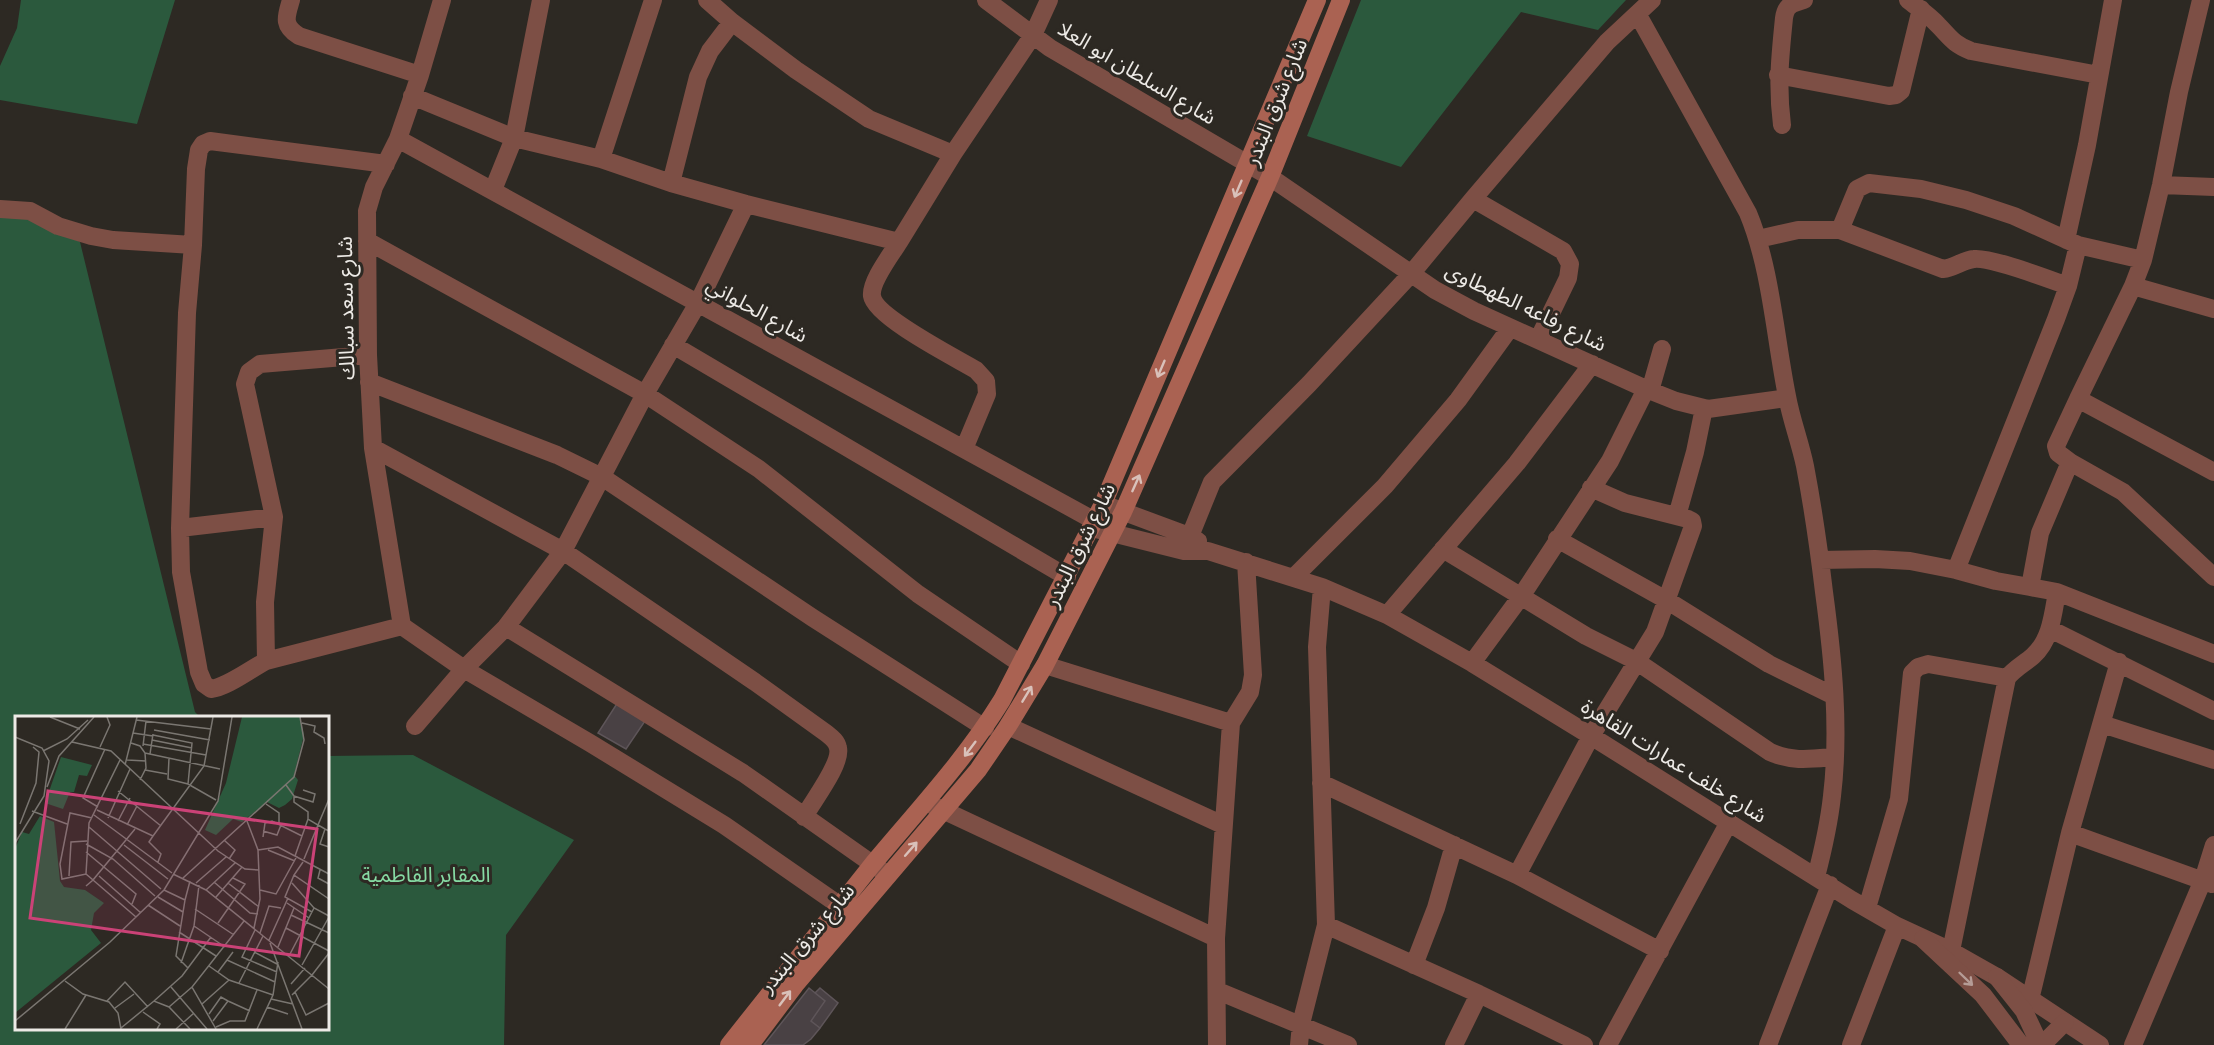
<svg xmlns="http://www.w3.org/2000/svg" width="2214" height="1045" viewBox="0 0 2214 1045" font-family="'Roboto Condensed','Noto Sans Arabic',sans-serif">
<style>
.green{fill:#2b593d}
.building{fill:#494144;stroke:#5e5559;stroke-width:1.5}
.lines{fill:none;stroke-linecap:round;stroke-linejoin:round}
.minor{stroke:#7d4f45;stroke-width:18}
.tertiary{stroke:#7d4f45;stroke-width:18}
.secondary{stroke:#aa6252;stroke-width:18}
.oneway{stroke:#d9c1ba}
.oneway2{stroke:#b59c96}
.labels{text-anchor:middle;stroke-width:6;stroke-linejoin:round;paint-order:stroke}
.street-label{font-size:21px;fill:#edeae6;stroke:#2d2923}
.park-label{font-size:21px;fill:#86daa3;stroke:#2d2923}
.inset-road{fill:none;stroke:#7a7671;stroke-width:1.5}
.view{fill:#cb4277;fill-opacity:0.15;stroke:#cb4277;stroke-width:3}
.inset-edge{fill:none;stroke:#edeae6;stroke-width:3}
</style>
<rect width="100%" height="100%" fill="#2d2923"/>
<path class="green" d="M21 0H175L137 124 0 100V66L17 28Z
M1361 0H1626L1598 30 1521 12 1401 167 1307 136Z
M26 212 80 242 195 712 201 718H16V1028H327V756L413 755 574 840 506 935 504 1045H0V213Z"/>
<path class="building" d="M618 702 645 721 626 749 598 733Z
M809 988 825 1001 811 1021 820 1028 811 1039 803 1045H764Z
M820 988 838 1003 820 1028 811 1021 825 1001 815 993Z"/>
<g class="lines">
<path class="minor" d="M291 0C286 17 282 25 299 36L420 75
M707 0 732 22 796 70 869 119 953 154
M986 0 1050 48 1270 177 1435 290 1474 311 1646 389 1676 401 1708 409 1787 398
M1908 0C1918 8 1929 15 1938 25 1950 37 1953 44 1971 51L2099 75
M1638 15 1748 213C1771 268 1775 337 1787 396 1791 419 1800 442 1805 466 1813 508 1819 550 1824 592 1833 659 1840 729 1832 796 1829 824 1823 850 1816 877
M1778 75 1889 96 1896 95 1901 91 1921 9
M412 96 514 138 601 159 671 183 746 204 899 242 953 154 1033 35 1049 0
M1782 125C1777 85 1780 57 1784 18 1786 5 1791 4 1804 0
M398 139 1095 521
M601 159 653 0
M386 164 210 141 203 144 199 150 196 169 193 245 187 313 180 528 181 572 199 672 204 684 211 689C227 687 249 670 266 661L402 626 464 669 415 726
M671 183 698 77 710 51 732 22
M2161 185 2214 187
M493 190 514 138 541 0
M1473 199 1563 251 1570 264 1568 278 1538 340
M746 204 698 303 645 394 563 551 506 627 464 669 590 743 724 825 852 914
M0 209 30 211 58 226 91 236 113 240 193 245
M1840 230 1943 269C1954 268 1963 260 1974 259 1991 257 2048 279 2068 286
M1758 239 1798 230H1840L1857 189 1869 183 1921 189 1966 200 2014 216 2078 245 2143 260 2133 286 2078 399 2214 472
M2066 240 2087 145 2113 0
M367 241 645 394 759 469 918 594 1021 664
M899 242C891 255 870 282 872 296 875 317 956 358 976 370L986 381 987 394 964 449
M2143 260 2161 185 2179 92 2201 0
M2133 286 2214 309
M673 345 1067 577
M369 382 557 455 602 477 813 618 985 728
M1650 391 1662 349
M2078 399 2056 446 2058 453 2070 462 2040 533 2030 587 2057 592 2214 654
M373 448 563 551 755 682 826 733C831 737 837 741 838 748 842 764 812 802 804 817
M2070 462 2123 492 2214 577
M1103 504 1189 536 1198 541
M1677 516 1695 452 1704 408
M180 528 274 517
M1092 528 1184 551H1208L1322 587 1387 615 1472 663 1591 736 1852 900 1897 926 1951 951 1997 977 2100 1045
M1557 539 1668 601 1769 664 1834 696
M1443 549 1586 636 1636 661 1770 752C1792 762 1811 759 1834 757
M1184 551 1212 482 1309 384 1411 274 1473 199 1607 42 1652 0
M1820 560 1875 559 1910 561 1956 570 2056 319 2068 286 2078 245
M1956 570 1996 581 2030 587
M1294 577 1385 486 1458 400 1510 328
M1387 615 1517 463 1592 364
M402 626 373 448 368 355 367 211 374 187 398 139 420 75 442 0
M506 627 743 773 888 875
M2050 629 2214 711
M266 661 265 602 274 517 245 384 249 372 260 364 368 355
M1472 663 1522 595 1610 461 1646 389
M1045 665 1231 723 1216 938 1217 1045
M1231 723 1250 692 1253 675 1246 562
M2102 724 2214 760
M1008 726 1223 825
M1321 783 1517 875 1660 951
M930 804 1216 938
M2070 833 2212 884
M1517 875 1591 736 1655 632 1693 526 1692 521 1688 519 1625 503 1591 488
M1867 908 1899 799 1912 673 1918 667 1928 664 2007 678
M1326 925 1479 994 1584 1045
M1951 951 2007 678C2015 668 2024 664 2033 656 2051 640 2053 614 2057 592
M1414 965 1436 908 1454 845
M1218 991 1348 1045
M2030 1000 2070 833 2119 662
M1299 1045 1301 1024 1326 925 1317 647 1322 587
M1454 1045 1479 994
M1608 1045 1729 822
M1768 1045 1830 885
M1851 1045 1897 926
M2133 1045 2203 880 2214 845"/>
<path class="tertiary" d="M1923 939 1983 995 2021 1045
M1997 977 2024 1011 2040 1045
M2042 1045 2065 1022"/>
<path class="secondary" d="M729 1045C777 985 824 925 872 865 917 811 965 760 1002 700L1103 504 1317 0
M750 1045 795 985 978 770 1008 726 1045 665 1123 512 1270 177 1341 0"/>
</g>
<defs><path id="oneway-shaft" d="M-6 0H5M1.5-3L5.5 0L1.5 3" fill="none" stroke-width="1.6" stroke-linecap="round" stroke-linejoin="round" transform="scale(1.5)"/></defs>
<g class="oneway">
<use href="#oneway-shaft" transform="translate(1238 189) rotate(113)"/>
<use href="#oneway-shaft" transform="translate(1161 369) rotate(113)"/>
<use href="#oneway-shaft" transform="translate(1136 483) rotate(-66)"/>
<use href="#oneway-shaft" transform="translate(1027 694) rotate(-59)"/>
<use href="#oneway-shaft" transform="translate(970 749) rotate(127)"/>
<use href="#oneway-shaft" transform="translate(911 849) rotate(-49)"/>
<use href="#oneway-shaft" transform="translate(785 998) rotate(-53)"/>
</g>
<use class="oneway2" href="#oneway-shaft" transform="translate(1966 979) rotate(44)"/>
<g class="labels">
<g class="street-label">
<text transform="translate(1137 73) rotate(31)" y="7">شارع السلطان ابو العلا</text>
<text transform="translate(1276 102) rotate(-68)" y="7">شارع شرق البندر</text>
<text transform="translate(1526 307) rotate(26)" y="7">شارع رفاعه الطهطاوى</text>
<text transform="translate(346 308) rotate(-91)" y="7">شارع سعد سبالك</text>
<text transform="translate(757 310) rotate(29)" y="7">شارع الحلواني</text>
<text transform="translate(1080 545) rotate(-64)" y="7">شارع شرق البندر</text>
<text transform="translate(1674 761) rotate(32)" y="7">شارع خلف عمارات القاهرة</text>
<text transform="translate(807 938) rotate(-50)" y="7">شارع شرق البندر</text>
</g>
<g class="park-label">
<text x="426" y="882">المقابر الفاطمية</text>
</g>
</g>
<g transform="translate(15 716)">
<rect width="314" height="314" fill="#2d2923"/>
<path d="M227 1H285L289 19 279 59 283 64 277 83 270 89 264 92 252 86 227 106 218 103 201 119 190 114 211 67ZM46 41 77 49 72 60 64 59 59 76H55L48 93 30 87ZM25 100 39 106 45 165 49 171 70 174 89 187 79 197 76 214 86 227 0 297V133L7 116 14 118Z" fill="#2b593d"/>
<path class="inset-road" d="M35 1 65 13M121 4 196 13M287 7 300 10 299 16 309 22 310 28M139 14 195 24M118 17 138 20M138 19 177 27 173 68M0 21 27 32 34 45 29 80 0 127M137 24 177 32M57 26 96 35 203 135 230 153 244 154M116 27 125 30 130 37 131 52 125 64M128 28 191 39M128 30 131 5M85 31 95 9 92 1M28 35 52 23 73 4M130 37 205 53M135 38 138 18M154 42 153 63 173 68 201 84M112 44 131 45M110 49 122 1M130 54 152 58M271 69 279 80 298 86 300 78 288 74M32 71 44 40 79 1M103 75 146 110M279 80V86L293 96V103M251 88 264 97V107M83 91 68 82 90 33M82 94 138 120 189 50 198 1M17 95 52 108M79 99 157 157M93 102 115 53M103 105 115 82M232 105 243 134 245 183 239 212M5 108 21 67 24 36 18 31M112 109 122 90M74 111 146 173M120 113 78 164 121 201M310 113 303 109 314 83M248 115 262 119 266 109M314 115 310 113 305 128 314 131M138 120 134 126 146 138 143 146M248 121 250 107 257 105 287 120M209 124 220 134 214 143M71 128 98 143 140 180M109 129 153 163M243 134 263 131 314 158M253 134 280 145M71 136 121 178 117 188M280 140 293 103 303 109 289 143M288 146 279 159 314 183M305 154 303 162 314 168M71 158 74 107 105 44M158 158 191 174 314 273M279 159 270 181 297 196M54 160 56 126 72 125M84 160 126 197M168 162 279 61 289 24 285 1M199 166 235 197 243 198M181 167 211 141M213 167 244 191M277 167 299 192 314 200M71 170 78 164 71 158 47 163 45 148 55 97 77 102M149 174 170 184 161 240 173 252M191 174 220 147M245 174 261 178 282 140M143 181 168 196M201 181 227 151M170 184 175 165M272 187 294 202M133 189 165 210M180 193 219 219M276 199 314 217M203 207 230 168 218 162M179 210 210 231M271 212 314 235M240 214 227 241 262 256M164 216 201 240M245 217 254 190 266 192M254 224 273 182M255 227 287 313M263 231 279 192M239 236 262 248M274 240 299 192M212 244 260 266M166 247 179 210 184 169M287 249 314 201M194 250 214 264 258 279M203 256 218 236M297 259 314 237M50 265 68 278 94 286 103 297 106 313M224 267 248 220M276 268 290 252M156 271 192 313M280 276 291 299 314 287M277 279 297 259M256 283 278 288M92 285 110 266 133 291M139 285 167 260 196 221M187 288 214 264M154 291 177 271M252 291 273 298M100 292 119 278M128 296 145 308 142 313M194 298 206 281 213 285M0 305 95 226 149 174 203 85 217 1M198 305 213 285 235 295M201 311 215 305H230L242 274M106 312 139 285 154 291 175 313M50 313 71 279M161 313 179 297M201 313 177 271 229 205M242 313 258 279 263 246"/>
<path class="view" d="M33 75 302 113 284 240 15 202Z"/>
<rect width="314" height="314" class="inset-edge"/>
</g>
</svg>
